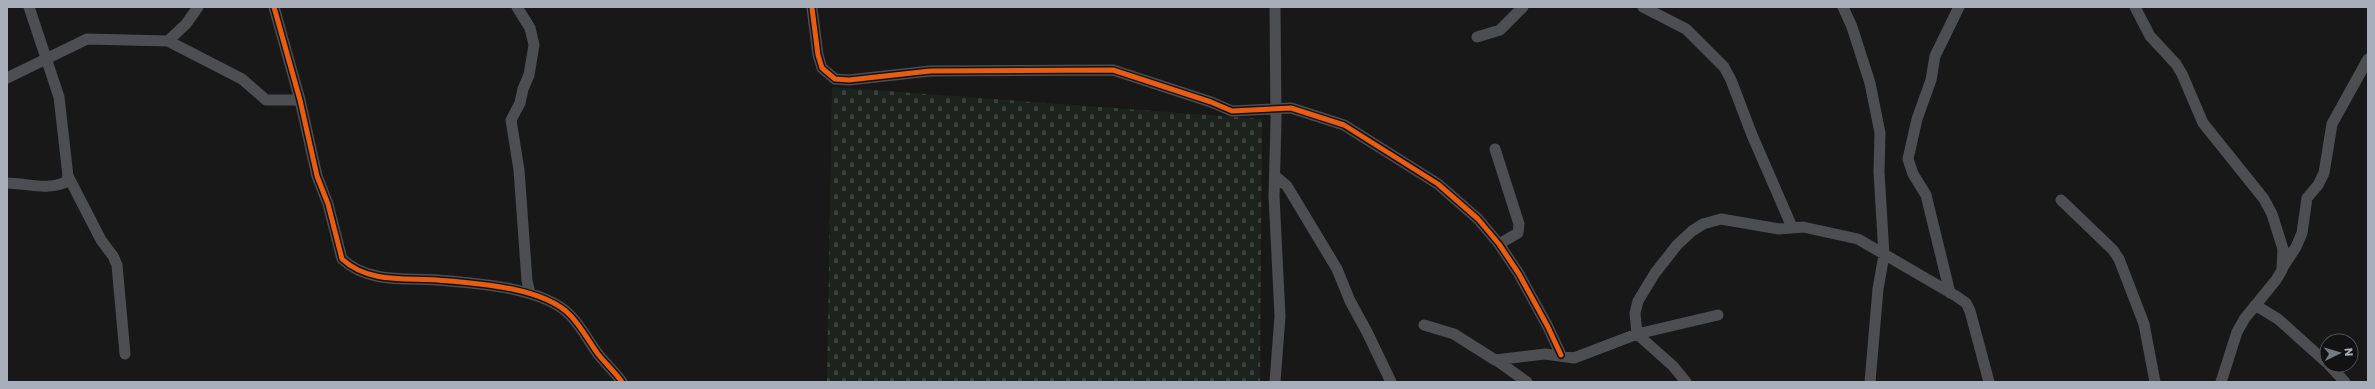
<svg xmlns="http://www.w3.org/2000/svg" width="2375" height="389" viewBox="0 0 2375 389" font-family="Poppins,sans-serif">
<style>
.cemetery{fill:url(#cemetery-stones)}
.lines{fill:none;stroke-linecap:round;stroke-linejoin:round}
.minor{stroke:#4c4e52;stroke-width:11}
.cycleway-casing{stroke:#121215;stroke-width:8}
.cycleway{stroke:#e95d12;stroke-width:5}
</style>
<defs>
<pattern id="cemetery-stones" width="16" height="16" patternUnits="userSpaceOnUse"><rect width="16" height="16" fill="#1c231d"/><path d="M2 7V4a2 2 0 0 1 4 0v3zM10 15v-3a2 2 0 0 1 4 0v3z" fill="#3a403c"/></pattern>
</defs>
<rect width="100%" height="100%" fill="#181819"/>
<path class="cemetery" d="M832 87 1262 119 1260 382H827Z"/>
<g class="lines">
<path class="minor" d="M29 7 59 97 68 176 101 240 113 256 117 265 125 354
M274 7 300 100 317 176 328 204 342 259C368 283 404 278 437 280 475 283 543 287 570 315 581 326 589 342 598 354 606 364 615 372 622 382
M517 7 530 28 534 45 529 75 523 89 520 103 511 120 519 170 527 281 530 293
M1275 7 1276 121 1274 196 1280 316 1275 382
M1643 7 1686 29 1724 67 1731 80 1752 135 1792 227
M1843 7 1852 27 1870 83 1880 133 1879 172 1884 255 1878 289 1870 382
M2135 7 2150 36 2176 64 2182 74 2203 123 2264 199 2272 214 2283 249 2282 270 2276 280 2245 318 2237 332 2221 382
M812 8 818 55 822 68 835 79 849 80 930 71 1113 70 1211 102 1232 111 1291 108 1344 125 1438 184 1478 219 1499 244 1519 274 1548 327 1561 355
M1477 37 1500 30 1523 7
M168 41 186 24 198 7
M7 78 87 39 168 41 242 79 266 100H300
M1495 149 1519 224 1518 233 1499 244
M1275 176 1287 186 1337 269 1350 301 1367 332 1391 382
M7 183C27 183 46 191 66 182L68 176
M2061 200 2113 250 2119 259 2144 324 2155 382
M2283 267 2296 247 2302 233 2307 198 2318 185 2324 173 2332 124 2368 59
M1950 293 1926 195 1913 174 1908 159 1917 119 1931 80 1935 56 1959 7
M2255 305 2278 319 2327 363
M1424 325 1454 334 1495 360 1545 354 1574 358 1637 334 1718 315
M1496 360 1527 382
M2329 365 2345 382
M1686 382 1673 366 1637 334 1635 313 1638 301 1655 273 1677 245 1692 231 1703 224 1721 219 1779 229 1803 227 1858 239 1956 296 1966 303 1970 311 1989 382"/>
<defs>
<path id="cycleway" d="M274 7 300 100 317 176 328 204 342 259C368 283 404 278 437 280 475 283 543 287 570 315 581 326 589 342 598 354 606 364 615 372 622 382
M812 8 818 55 822 68 835 79 849 80 930 71 1113 70 1211 102 1232 111 1291 108 1344 125 1438 184 1478 219 1499 244 1519 274 1548 327 1561 355"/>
</defs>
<use href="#cycleway" class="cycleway-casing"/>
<use href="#cycleway" class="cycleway"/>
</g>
<rect width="2375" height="389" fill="none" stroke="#a9aebb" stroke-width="16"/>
<g transform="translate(2339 353) rotate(85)"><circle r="19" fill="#121215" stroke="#4e5057"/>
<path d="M0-3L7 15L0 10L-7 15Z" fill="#767a82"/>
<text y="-6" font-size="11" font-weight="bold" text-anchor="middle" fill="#a9aebb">N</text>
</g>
</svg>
